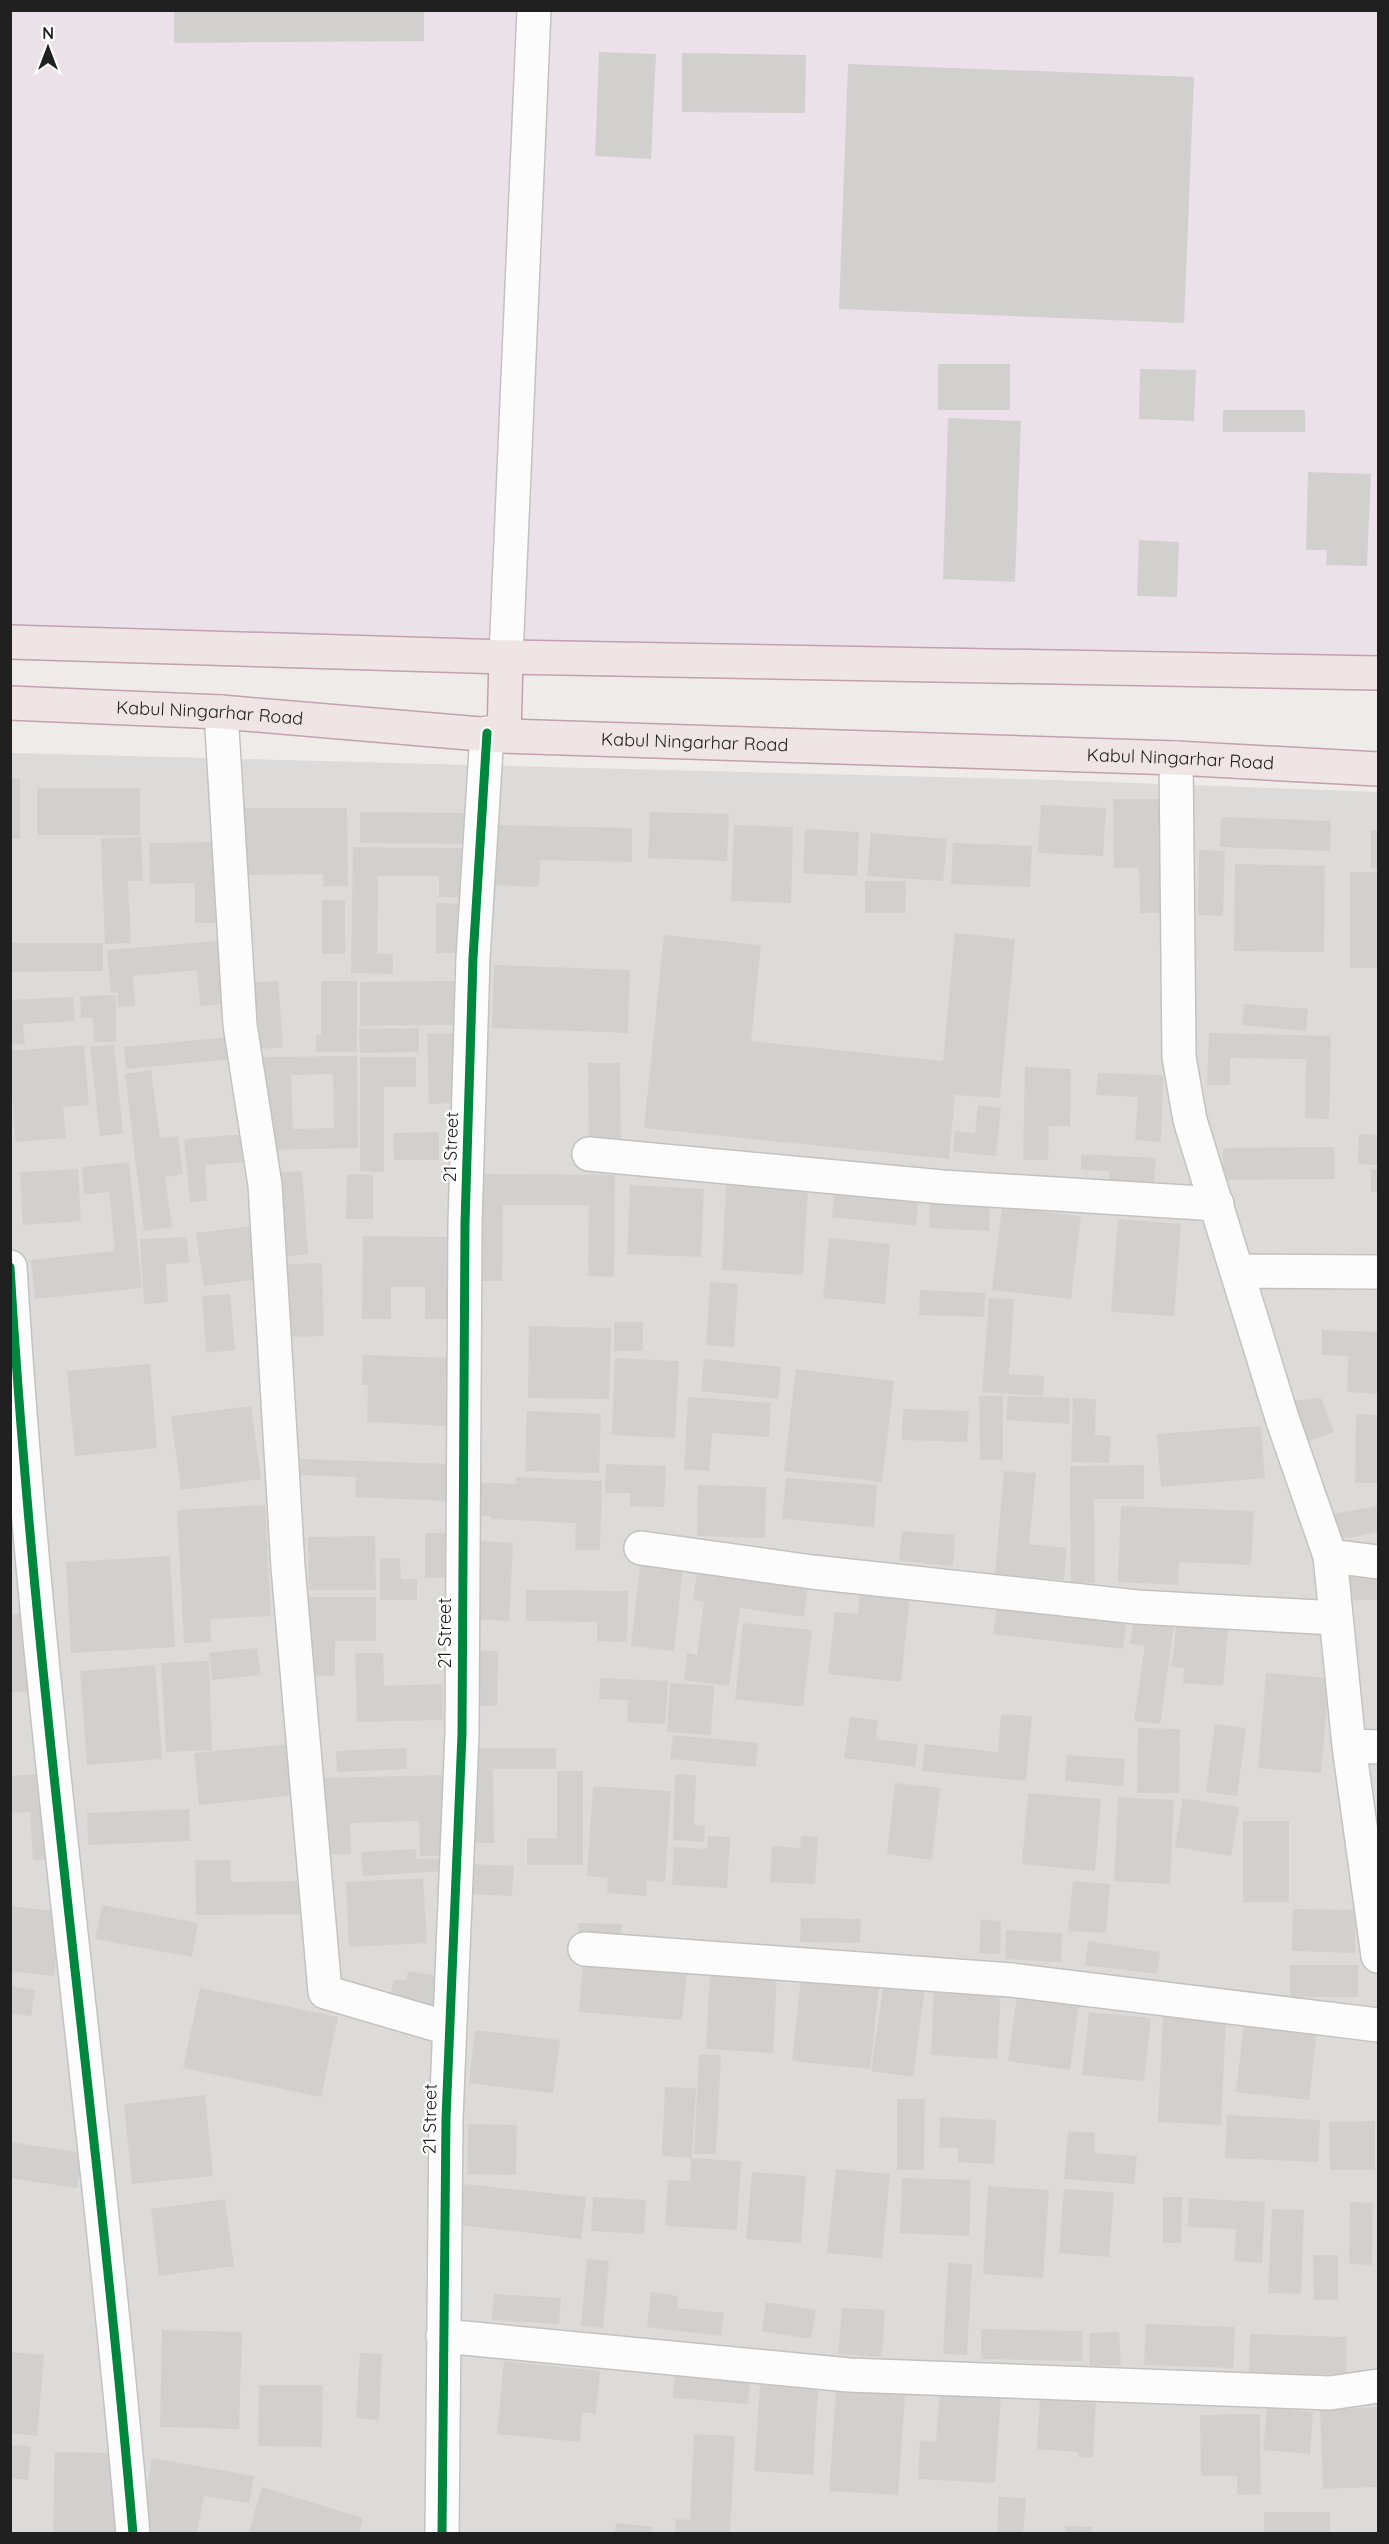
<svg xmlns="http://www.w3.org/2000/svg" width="1389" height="2544" viewBox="0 0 1389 2544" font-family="Quicksand,sans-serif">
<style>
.residential{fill:#dddbda}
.industrial{fill:#ebe1e9}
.building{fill:#d2d0ce;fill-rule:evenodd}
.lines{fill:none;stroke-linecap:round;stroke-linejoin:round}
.minor-casing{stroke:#c4c2c1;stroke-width:36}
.trunk-casing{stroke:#c2a0b0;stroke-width:36}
.minor{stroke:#fcfcfc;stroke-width:33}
.trunk{stroke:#eee5e4;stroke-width:33}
.cycleway-casing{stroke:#fff;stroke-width:13}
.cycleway{stroke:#00873e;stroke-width:9}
.labels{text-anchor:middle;stroke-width:4.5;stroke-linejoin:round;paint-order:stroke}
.street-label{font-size:18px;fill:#202020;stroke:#fff}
</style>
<rect width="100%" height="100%" fill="#eeebe9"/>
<path class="residential" d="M11 753 1053 780 1378 792V2533L11 2534Z"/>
<path class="industrial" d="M11 11H1378V673L11 642Z"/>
<path class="building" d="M174 10H424V41L174 43Z
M599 52 656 54 651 159 595 156Z
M682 53 806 55 805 113 682 112Z
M848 64 1194 77 1184 323 839 309Z
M938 364H1010V410H938Z
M1140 369 1196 370 1194 421 1139 419Z
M1223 410H1305V432H1223Z
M948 418 1021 421 1015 582 943 579Z
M1308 472 1371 474 1367 566 1326 565 1327 550H1306Z
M1139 540 1179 542 1177 597 1137 596Z
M10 779H20V839H10Z
M37 788H140V835H37Z
M1113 799H1164L1165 913H1140L1139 868H1114Z
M1041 805 1106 808 1103 856 1038 853Z
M241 808H347L348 886H323V874L242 875Z
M360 812 468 813 467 844 360 843Z
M650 812 729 814 727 861 648 858Z
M1221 817 1331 821 1330 851 1220 847Z
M494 825 632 828V862L540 860 539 887 492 885Z
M734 825 793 827 791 903 731 901Z
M805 829 859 832 857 876 803 873Z
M1371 830H1378V868H1371Z
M871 833 947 839 943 881 867 876Z
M141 837 143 881H128L131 943 105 944 101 839Z
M219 842 221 923H195V883L150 884 149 843Z
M953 843 1032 846 1030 887 951 884Z
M353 847 464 848 463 897H439V876H378L377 954H393V974L351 973Z
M1199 850 1225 851 1223 916 1198 915Z
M1235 864 1325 866 1324 952 1234 951Z
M1350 872H1378V968H1350Z
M865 881H906L905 913H865Z
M322 900H345V954H322Z
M436 903 464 904 463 953H436Z
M955 933 1015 939 1000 1098 955 1095 949 1159 644 1128 664 935 761 945 751 1041 943 1061Z
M218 941 223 1004 200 1006 197 970 133 976 135 1006 118 1007 117 992 111 993 107 950Z
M10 943H103V971L10 972Z
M494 965 630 970 628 1033 492 1028Z
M278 981 283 1047 251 1050 247 983Z
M321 981H357V1052H316V1035H321Z
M456 981V1025L360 1026V982Z
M116 995V1042H94L93 1018H81L80 996Z
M73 997 75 1021 23 1024 25 1044 11 1045 10 1000Z
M1244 1004 1308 1009 1306 1031 1242 1025Z
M419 1028V1052L360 1053 359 1029Z
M457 1033 458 1103 429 1104 427 1034Z
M1209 1033 1331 1036 1329 1119 1305 1118 1306 1059 1230 1058V1085H1207Z
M230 1037 233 1059 126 1069 124 1047Z
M84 1045 89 1105 63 1107 66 1138 15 1142 10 1051Z
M114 1045 123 1133 100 1136 90 1047Z
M357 1056 358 1148 265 1150 263 1057ZM333 1074 334 1128 293 1129 291 1075Z
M360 1057H416V1087H384V1172L360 1171Z
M588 1063H620L621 1140H589Z
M1025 1067 1071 1069 1070 1126H1049L1048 1160H1023Z
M151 1070 160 1138 178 1136 183 1174 165 1177 172 1227 144 1231 125 1074Z
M1098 1073 1163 1075 1161 1142 1135 1140 1138 1097 1096 1095Z
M978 1105 1001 1108 996 1156 953 1152 955 1131 975 1133Z
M439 1132V1160H394L393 1133Z
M244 1134 246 1162 205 1165 207 1201 190 1202 184 1139Z
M1359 1134 1378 1135V1165L1358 1164Z
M1334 1147 1335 1179 1223 1180V1148Z
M1081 1154 1156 1158 1154 1184 1109 1181V1171L1081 1170Z
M129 1162 142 1288 35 1299 31 1260 115 1251 109 1192 84 1195 82 1167Z
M78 1169 81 1221 23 1225 20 1172Z
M1371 1169H1378V1192H1371Z
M302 1171 308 1254 279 1257 273 1173Z
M347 1174 373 1175V1219H346Z
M478 1174 615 1175 614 1277 588 1276 589 1205H503L502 1281H477Z
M726 1183 808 1188 803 1275 722 1270Z
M630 1185 704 1189 701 1257 627 1254Z
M835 1189 919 1197 916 1226 832 1217Z
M930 1200 990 1203 989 1231 929 1228Z
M1002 1207 1081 1216 1071 1299 992 1290Z
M1118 1219 1181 1224 1174 1316 1111 1312Z
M252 1226 260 1279 204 1286 196 1233Z
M363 1236 457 1237V1319H425V1287H391V1319H362Z
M187 1237 189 1263 166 1264 168 1302 144 1304 140 1239Z
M829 1238 890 1244 885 1304 823 1298Z
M322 1263 324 1336 289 1337 287 1264Z
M710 1282 738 1284 734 1347 706 1345Z
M920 1290 985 1293 984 1317 919 1315Z
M230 1294 235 1350 206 1353 202 1296Z
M989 1298 1014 1299 1009 1374 1044 1376 1043 1396 982 1392Z
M614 1322H643V1351H614Z
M529 1326 611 1328 609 1399 528 1398Z
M1322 1330 1378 1332V1394L1347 1392 1348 1356 1322 1355Z
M363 1355 450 1358 447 1426 367 1422 368 1385H362Z
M615 1358 679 1361 675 1438 612 1435Z
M704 1359 781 1367 778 1399 701 1391Z
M150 1364 157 1448 75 1456 67 1371Z
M796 1369 894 1381 882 1482 784 1471Z
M979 1396H1003V1460H980Z
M1008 1396 1070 1398 1069 1424 1006 1420Z
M688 1397 771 1403 769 1437 712 1433 709 1471 684 1469Z
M1073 1398 1096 1399 1095 1435 1111 1436 1109 1463 1071 1462Z
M1321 1398 1334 1432 1306 1442 1293 1401Z
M251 1406 261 1479 181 1490 171 1416Z
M903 1409 969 1411 967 1442 902 1440Z
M527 1411 601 1414 599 1473 525 1471Z
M1356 1414 1378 1415V1483H1355Z
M1261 1426 1265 1478 1161 1487 1157 1434Z
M300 1459 450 1464 449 1501 355 1497 356 1477 299 1475Z
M606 1464 666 1466 664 1507 630 1506V1493H605Z
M1144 1465V1499H1094L1095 1583H1071L1070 1466Z
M1004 1471 1036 1473 1029 1544 1067 1548 1064 1580 995 1574Z
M516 1477 602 1481 600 1550H575L576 1523 491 1519V1516L473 1515 474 1482 516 1484Z
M786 1478 877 1485 874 1527 782 1519Z
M698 1485 766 1487 765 1538 697 1536Z
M265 1505 271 1616 210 1619 211 1642 184 1643 177 1510Z
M1121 1506 1254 1511 1251 1565 1179 1562 1178 1585 1118 1582Z
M1378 1506V1532L1332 1541 1327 1515Z
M902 1531 955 1535 953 1566 899 1561Z
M425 1533H449V1578H425Z
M375 1536 376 1590H309L308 1537Z
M475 1541 513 1543 509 1621 472 1619Z
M170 1556 175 1647 71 1653 66 1562Z
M380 1558H400L401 1579H417V1600H380Z
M640 1564 683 1568 674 1651 631 1646Z
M698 1564 809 1578 804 1617 740 1608 729 1686 684 1680 687 1653 697 1655 704 1602 693 1600Z
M1350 1574H1378V1600H1350Z
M526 1590 628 1591 627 1642 597 1641V1622L526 1621Z
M860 1591 910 1596 901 1682 828 1674 835 1612 858 1614Z
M308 1597H376V1641H335V1676L307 1675Z
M997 1606 1127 1620 1123 1649 993 1634Z
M33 1613 36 1691 10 1692V1614Z
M1134 1618 1174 1624 1160 1724 1134 1721 1145 1646 1130 1644Z
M743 1623 812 1630 803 1707 735 1699Z
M1176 1623 1228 1628 1223 1686 1183 1683 1184 1668 1172 1667Z
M257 1648 261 1675 212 1680 209 1653Z
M469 1650 498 1651 497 1706H469Z
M355 1653H383L384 1686 442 1684 443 1720 357 1722Z
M209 1661 212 1750 166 1752 161 1663Z
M155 1665 162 1759 87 1765 80 1671Z
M1266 1673 1329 1678 1321 1773 1258 1768Z
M600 1678 668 1681 665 1724 627 1722 628 1700 599 1699Z
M670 1683 714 1686 711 1735 667 1732Z
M1001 1714 1032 1716 1026 1781 922 1771 925 1744 998 1752Z
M850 1717 878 1720 876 1739 918 1744 915 1767 844 1758Z
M1215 1724 1246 1728 1237 1796 1206 1792Z
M1138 1728 1180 1729 1179 1793H1137Z
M673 1735 758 1743 756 1767 670 1759Z
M292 1744 297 1795 199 1805 194 1753Z
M406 1748 407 1769 337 1772 336 1751Z
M470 1748H556V1769H493L494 1843H470Z
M1067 1755 1125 1759 1123 1786 1065 1781Z
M557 1771H583V1865H527V1838H557Z
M52 1773 57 1859 33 1860 30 1812 10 1813V1776Z
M675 1774 696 1775 694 1825 705 1826 704 1842 673 1840Z
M446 1775 449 1856H420L419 1821 350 1823 351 1854 323 1855 321 1778Z
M895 1783 940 1788 932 1860 887 1854Z
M593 1786 671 1791 665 1882 647 1880 646 1896 607 1893 608 1878 587 1876Z
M1028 1793 1101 1799 1095 1871 1022 1864Z
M1118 1797 1174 1800 1170 1884 1114 1881Z
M1183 1798 1239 1807 1231 1856 1175 1847Z
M189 1809 190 1841 88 1845 87 1813Z
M1243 1821H1289V1902H1243Z
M708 1836 730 1837 727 1888 672 1885 674 1847 707 1849Z
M801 1836 818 1837 815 1884 770 1882 772 1846 800 1848Z
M416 1849 417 1859 444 1858 445 1871 363 1876 361 1852Z
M195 1860H230L231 1882 300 1881 301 1914 196 1915Z
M470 1864 514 1866 512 1896 469 1894Z
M423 1878 427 1943 349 1947 346 1882Z
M1073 1881 1110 1884 1106 1933 1068 1931Z
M102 1905 198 1923 192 1957 95 1939Z
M10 1906 61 1912 54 1976 10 1971Z
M1293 1909 1355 1910V1953L1292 1951Z
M801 1918 861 1919 860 1943 800 1942Z
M981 1919 1001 1921 1000 1954 979 1953Z
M578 1923 622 1924 621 1943 577 1941Z
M1006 1930 1062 1933 1061 1962 1005 1959Z
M1088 1941 1160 1952 1157 1974 1085 1965Z
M583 1963 687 1972 682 2020 579 2012Z
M1290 1965H1358V1997H1290Z
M408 1971 442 1977 436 2006 390 1998 394 1979 406 1981Z
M710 1971 777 1974 773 2053 706 2049Z
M801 1978 879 1987 870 2069 792 2061Z
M884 1982 925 1988 913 2077 871 2071Z
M10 1986 35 1990 31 2016 10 2013Z
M934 1987 1001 1991 997 2059 931 2055Z
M200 1988 338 2017 321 2097 183 2068Z
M1017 1996 1079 2004 1070 2070 1008 2061Z
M1089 2012 1151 2018 1144 2081 1082 2075Z
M1163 2016 1226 2019 1221 2125 1158 2122Z
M1244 2025 1317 2033 1309 2100 1236 2092Z
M475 2030 560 2040 553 2093 469 2083Z
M699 2054 721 2055 716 2154H694Z
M665 2087 696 2088 692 2158 662 2156Z
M205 2095 213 2176 132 2184 124 2104Z
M897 2099H925L924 2170H897Z
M1227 2115 1320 2120 1318 2162 1225 2158Z
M940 2117 996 2120 994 2164 958 2162V2148H939Z
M1375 2121V2170H1330L1329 2122Z
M468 2124 517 2125 516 2175 467 2174Z
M1068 2131 1095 2133 1094 2153 1137 2156 1134 2184 1064 2179Z
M10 2142 83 2153 77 2188 10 2178Z
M691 2158 741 2161 737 2230 665 2226 668 2180 690 2181Z
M836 2169 890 2174 882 2258 827 2253Z
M752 2172 806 2176 801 2243 746 2239Z
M902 2178 971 2180 969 2236 900 2233Z
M464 2184 586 2197 581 2239 459 2225Z
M988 2186 1049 2190 1043 2278 983 2274Z
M1064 2189 1114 2192 1109 2257 1059 2253Z
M593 2197 646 2200 644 2234 591 2231Z
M1163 2197H1182L1181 2243H1163Z
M1189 2198 1265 2202 1262 2263 1234 2261 1236 2229 1188 2227Z
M225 2199 234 2266 159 2276 151 2209Z
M1350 2202 1373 2203 1372 2265 1349 2264Z
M1272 2209 1304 2210 1301 2294 1268 2293Z
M1313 2255H1338V2300H1314Z
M587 2259 609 2261 603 2328 581 2326Z
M948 2263 972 2264 967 2355 943 2354Z
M651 2292 678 2296 677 2308 724 2313 721 2336 647 2327Z
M494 2294 561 2298 559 2324 492 2320Z
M766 2302 816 2310 811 2339 762 2331Z
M842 2308 885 2310 882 2357 838 2354Z
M1146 2324 1235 2327 1233 2368 1144 2365Z
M981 2329 1083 2331 1082 2361 981 2359Z
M162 2330 242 2332 239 2429 160 2427Z
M1119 2332 1121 2365 1090 2366 1089 2333Z
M1250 2334 1347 2337 1346 2375 1249 2372Z
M10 2352 44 2355 37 2436 10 2433Z
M360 2353 382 2354 379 2420 356 2418Z
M504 2361 600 2371 596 2414 582 2412 580 2442 497 2434Z
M675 2371 751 2377 748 2404 673 2398Z
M259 2385H323L322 2447 258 2446Z
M760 2385 818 2388 813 2475 754 2471Z
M836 2390 905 2395 898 2495 829 2491Z
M940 2390 1001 2394 995 2483 918 2479 920 2440 936 2442Z
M1040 2397 1096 2401 1093 2458 1078 2457V2452L1037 2449Z
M1378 2407V2487L1323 2489 1320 2410Z
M1267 2408 1313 2412 1310 2454 1263 2450Z
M1260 2414 1261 2494 1237 2495V2476H1201L1200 2415Z
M694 2434 735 2436 730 2534H675L676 2519 690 2520Z
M10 2445 31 2446 28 2480 10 2478Z
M55 2452 117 2453 115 2534H53Z
M152 2458 254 2476 249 2503 204 2496 197 2534H170L140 2529Z
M262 2487 363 2518 359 2534H248Z
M999 2497 1026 2498 1023 2534H997Z
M1264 2512H1330V2534H1264Z
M616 2523 652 2527 651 2534H615Z
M1065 2526 1092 2527V2534H1065Z"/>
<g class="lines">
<defs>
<path id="minor" d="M506 657 534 10
M221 712 240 1025 265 1185 288 1567 325 1992 448 2028
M1176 758 1179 1057 1190 1120 1282 1418 1330 1556 1349 1746 1378 1956
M589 1154 942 1187 1217 1204
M10 1267C35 1690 97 2111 133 2534
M1237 1271 1378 1272
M641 1548 812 1572 1137 1607 1335 1618
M1330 1556 1378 1562
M1349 1746 1378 1747
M585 1949 1011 1980 1378 2025
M443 2336 849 2375 1330 2393 1378 2386
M442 2534 446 2118 462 1734 465 1224 473 958 487 733"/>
<g id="trunk">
<path d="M10 642 506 657 1378 673"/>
<path id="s1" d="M10 703 221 712 504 736 1176 758 1378 769"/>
<path d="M504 736 506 657"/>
</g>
</defs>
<use href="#minor" class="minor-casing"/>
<use href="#trunk" class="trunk-casing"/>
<use href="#minor" class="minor"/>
<use href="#trunk" class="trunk"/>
<defs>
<path id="cycleway" d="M10 1267C35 1690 97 2111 133 2534
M442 2534 446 2118 462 1734 465 1224 473 958 487 733"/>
</defs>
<use href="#cycleway" class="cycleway-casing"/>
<use href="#cycleway" class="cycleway"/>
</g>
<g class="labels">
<g class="street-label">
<text dy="6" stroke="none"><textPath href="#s1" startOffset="200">Kabul Ningarhar Road</textPath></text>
<text dy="6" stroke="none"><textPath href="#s1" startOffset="686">Kabul Ningarhar Road</textPath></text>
<text dy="6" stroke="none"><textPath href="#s1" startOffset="1172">Kabul Ningarhar Road</textPath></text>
<text transform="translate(451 1147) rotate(-88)" y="6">21 Street</text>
<text transform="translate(445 1633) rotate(-90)" y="6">21 Street</text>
<text transform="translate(430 2119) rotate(-89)" y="6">21 Street</text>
</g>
</g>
<rect width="1389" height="2544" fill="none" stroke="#202020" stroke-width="24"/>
<g transform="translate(48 48)" stroke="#ffffff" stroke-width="4.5" paint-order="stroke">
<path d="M0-4.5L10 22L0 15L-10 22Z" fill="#202020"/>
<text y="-9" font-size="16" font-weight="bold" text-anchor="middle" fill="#202020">N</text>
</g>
</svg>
